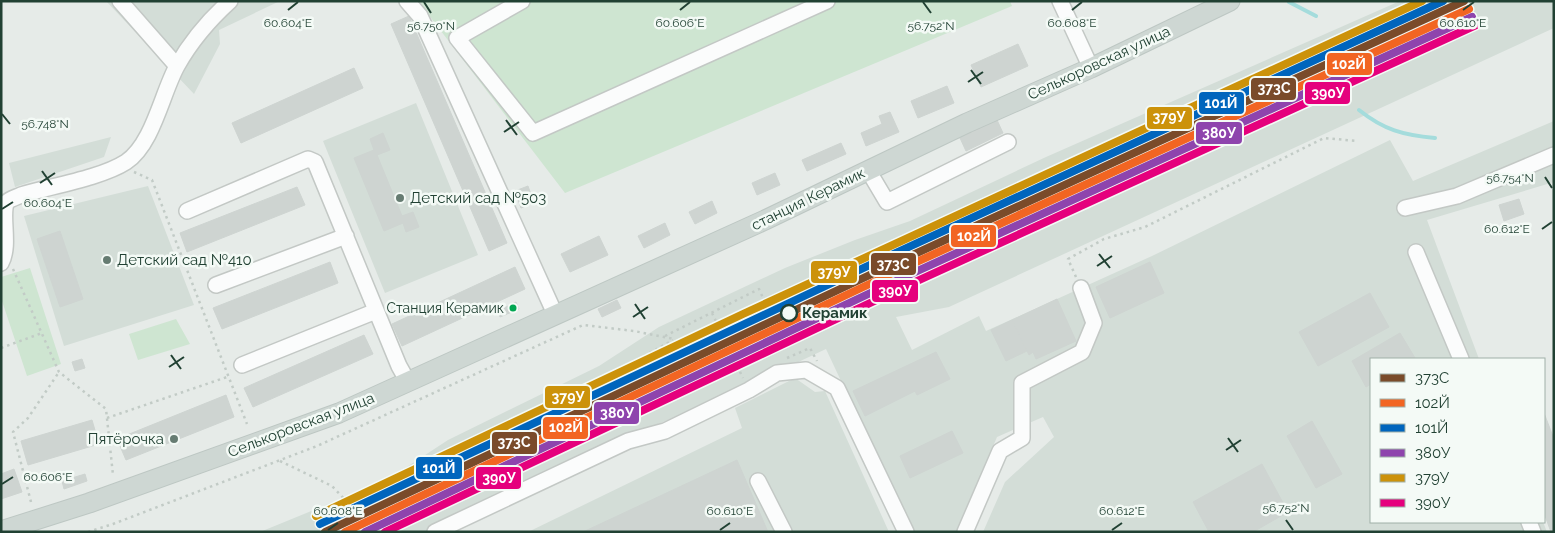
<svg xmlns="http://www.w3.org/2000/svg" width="1555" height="533" viewBox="0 0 1555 533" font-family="Raleway,sans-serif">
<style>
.built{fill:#d3ddd7}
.green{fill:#cee5d1}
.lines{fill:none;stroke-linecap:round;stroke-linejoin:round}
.stream{stroke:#a4dcdc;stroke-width:4}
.building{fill:#ced4d1;stroke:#ced4d1}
.minor-casing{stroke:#c3c8c5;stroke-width:18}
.major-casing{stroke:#bdc7c3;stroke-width:21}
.path{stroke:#c2cbc6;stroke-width:2.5;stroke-dasharray:2.5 4;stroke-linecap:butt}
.minor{stroke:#fbfcfc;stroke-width:15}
.major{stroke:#ced7d3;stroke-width:19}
.rail{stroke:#c7ccc9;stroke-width:4;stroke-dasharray:10 5;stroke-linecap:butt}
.rail-1-casing{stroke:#f4faf6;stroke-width:11}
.rail-2-casing{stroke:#f4faf6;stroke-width:11}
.rail-3-casing{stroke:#f4faf6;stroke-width:11}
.rail-4-casing{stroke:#f4faf6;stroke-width:11}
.rail-5-casing{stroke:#f4faf6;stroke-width:11}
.rail-6-casing{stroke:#f4faf6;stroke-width:11}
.rail-1{stroke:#7a4b2a;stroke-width:8}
.rail-2{stroke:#f26522;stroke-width:8}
.rail-3{stroke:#0065bd;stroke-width:8}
.rail-4{stroke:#8e44ad;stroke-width:8}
.rail-5{stroke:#cc920a;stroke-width:8}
.rail-6{stroke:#e5007d;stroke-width:8}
.ticks{fill:none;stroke:#214133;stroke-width:2}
.poi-dot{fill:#667c72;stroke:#f4faf6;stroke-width:2}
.bus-dot{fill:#00a651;stroke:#f4faf6;stroke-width:2}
.stop-dot{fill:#f4faf6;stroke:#214133;stroke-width:2.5}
.labels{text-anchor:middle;stroke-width:5;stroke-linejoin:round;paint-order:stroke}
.bus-label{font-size:14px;fill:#214133;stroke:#f4faf6;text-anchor:end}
.street-label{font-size:15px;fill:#214133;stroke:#f4faf6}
.poi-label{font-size:15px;fill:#214133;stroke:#f4faf6;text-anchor:start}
.stop-label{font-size:15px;font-weight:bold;fill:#214133;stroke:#f4faf6;text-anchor:start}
.ticks-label{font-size:12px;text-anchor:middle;fill:#214133;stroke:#f4faf6;stroke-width:5;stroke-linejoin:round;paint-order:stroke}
.line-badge{stroke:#f4faf6;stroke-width:2}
.badge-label{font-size:14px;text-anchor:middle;font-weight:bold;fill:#fff}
</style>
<rect width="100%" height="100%" fill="#e6ebe8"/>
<path class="built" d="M106 1H280L219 30 220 44 194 94Z
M1400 1H1554V28L949 307 896 317 912 350 979 316 986 331 1152 256 1390 140 1413 181 1554 121V182L1427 220 1479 359H1371V522H1543L1547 532H983L1005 482 1054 437 1043 417 997 437 957 532H912L826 349 713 402 625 437 509 491 427 532H260L387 480 448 440 599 366 659 327 785 268 855 240 910 221 1046 157Z
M416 103 478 255 385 293 323 141Z
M111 137 104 157 15 187 9 163Z
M148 186 194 305 64 346 24 216Z
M795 378 815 392 825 391 889 532H528L742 428 735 408Z"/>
<path class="green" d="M418 1H1010L1012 6 565 193Z
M30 268 61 364 27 376 1 298V277Z
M176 319 190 344 138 360 129 334Z"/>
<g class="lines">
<path class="stream" d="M1289 2 1316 16
M1359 110C1384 130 1403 135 1435 138"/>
</g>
<path class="building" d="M409 16 507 243 489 251 391 24Z
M1018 44 1028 66 981 87 971 65Z
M354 68 363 88 241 143 232 123Z
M947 86 954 103 918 118 911 101Z
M890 112 899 132 866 146 861 133 882 124 879 116Z
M997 120 1003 133 966 151 960 138Z
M383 133 390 150 377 155 402 216 413 212 419 227 406 232 403 223 384 231 354 158 374 150 370 139Z
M841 143 846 154 807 171 802 160Z
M775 173 780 185 757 195 752 183Z
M528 186 534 203 521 208 515 191Z
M297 187 305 205 187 252 180 233Z
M1519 199 1524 214 1504 221 1499 205Z
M712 201 717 213 695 224 689 212Z
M665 223 670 235 644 248 638 236Z
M60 231 83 299 60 307 37 239Z
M599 236 608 255 570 272 561 254Z
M330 262 338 283 222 329 213 308Z
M1150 262 1164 293 1110 318 1096 287Z
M515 267 525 289 402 346 392 324Z
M1370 293 1389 327 1318 366 1299 332Z
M1057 299 1076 341 1036 359 1033 352 1029 355 1012 320Z
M617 300 621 308 602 317 598 309Z
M516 302 519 309 500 317 498 311Z
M1012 320 1027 351 1006 361 991 330Z
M1400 333 1415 358 1371 359V384L1366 387 1352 361Z
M364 335 373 354 253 407 244 388Z
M936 352 950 379 917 395 915 391 865 416 853 391Z
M82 359 85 368 75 371 72 362Z
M226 395 234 417 126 460 117 439Z
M1544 413 1554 439V532H1551L1544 513Z
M92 420 99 444 28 465 21 441Z
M1312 421 1342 474 1316 488 1287 436Z
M952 431 963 453 910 478 900 456Z
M737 460 768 532H583Z
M1262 464 1288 512 1253 532H1209L1193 502Z
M14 469 22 492 1 499V474Z
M85 474 87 481 64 489 62 481Z"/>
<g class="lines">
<defs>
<path id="minor" d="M120 1 177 66
M407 1 420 16 555 314
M522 1 457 38 533 133 827 1
M1060 1 1091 68
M868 170 887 202 1008 142
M1405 208 1457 196 1554 155
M187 211 308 159 315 162 399 366 408 382
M1416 252 1461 359
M1 263C11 245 0 213 7 202 10 199 17 197 21 195 51 186 101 178 126 162 153 144 162 93 177 66 191 41 209 20 230 1
M216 285 346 236
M242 365 376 311
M758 481 784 532
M1529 522 1533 532
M435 532 628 441 665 431 749 390 777 373 806 370 837 388 906 532
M965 532 1000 451 1022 438V383L1082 352 1094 323 1081 288"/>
<path id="major" d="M1 531 89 503 339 413 765 220 967 123 1091 68 1230 1"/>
</defs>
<use href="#minor" class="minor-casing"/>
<use href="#major" class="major-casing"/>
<path class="path" d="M134 172 152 180 247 424
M13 269 59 372 106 409 113 475
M1076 277 1068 259 1104 239 1145 227 1324 138 1357 141
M712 313 743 378
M665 336 759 289 763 298
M1 348 42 333
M787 358 810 348 817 361
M107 418 227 377
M280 461 332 486 352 507 361 505 452 463 673 340
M31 502 13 432 28 418 59 372
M88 532 113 524 317 446 583 325 634 331 674 339"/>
<use href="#minor" class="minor"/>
<use href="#major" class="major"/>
<path class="rail" d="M348 532 414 499"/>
<defs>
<path id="rail-1" d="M325 532 893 264 1464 1"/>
<path id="rail-2" d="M345 532 897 271 1469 9"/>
<path id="rail-3" d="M320 524 889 256 1443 1"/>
<path id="rail-4" d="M365 532 900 279 1472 17"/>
<path id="rail-5" d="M316 516 743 314 1422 1"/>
<path id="rail-6" d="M385 532 904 287 1476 25"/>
</defs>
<use href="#rail-1" class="rail-1-casing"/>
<use href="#rail-2" class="rail-2-casing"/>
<use href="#rail-3" class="rail-3-casing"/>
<use href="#rail-4" class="rail-4-casing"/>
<use href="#rail-5" class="rail-5-casing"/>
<use href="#rail-6" class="rail-6-casing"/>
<use href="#rail-1" class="rail-1"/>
<use href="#rail-2" class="rail-2"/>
<use href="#rail-3" class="rail-3"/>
<use href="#rail-4" class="rail-4"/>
<use href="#rail-5" class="rail-5"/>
<use href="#rail-6" class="rail-6"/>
</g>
<path class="ticks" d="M424 2 431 13M923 2 931 13M288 10 298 2M680 10 690 2M1072 10 1082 2M1463 10 1474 2M971 70 981 84M968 82 983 72M2 114 10 124M506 120 517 135M504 132 519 122M42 171 52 185M1545 177 1552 188M40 183 55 173M2 209 13 202M1542 229 1552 222M1099 254 1110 268M1097 266 1112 256M635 304 645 319M633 317 648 307M171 355 181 369M169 367 184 357M1228 438 1238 452M1226 450 1241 440M2 484 13 477M1286 520 1293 530M328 530 338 523M720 530 730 523M1112 530 1122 523"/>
<g class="poi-dot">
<circle cx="400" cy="198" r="5"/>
<circle cx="107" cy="260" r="5"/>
<circle cx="174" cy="439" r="5"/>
</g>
<circle class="bus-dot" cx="513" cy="308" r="4.5"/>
<circle class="stop-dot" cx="789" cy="313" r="8"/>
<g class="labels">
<g class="bus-label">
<text x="504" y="313">Станция Керамик</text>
</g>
<g class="street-label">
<text transform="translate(1099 63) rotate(-25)" y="5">Селькоровская улица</text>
<text transform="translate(808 199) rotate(-26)" y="5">станция Керамик</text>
<text transform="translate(301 425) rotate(-21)" y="5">Селькоровская улица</text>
</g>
<g class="poi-label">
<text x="410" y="203">Детский сад №503</text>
<text x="117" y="265">Детский сад №410</text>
<text x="164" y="444" text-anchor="end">Пятёрочка</text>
</g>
<g class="stop-label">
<text x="802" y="318">Керамик</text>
</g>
</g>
<g class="ticks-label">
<text x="288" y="27">60.604°E</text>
<text x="680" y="27">60.606°E</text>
<text x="1072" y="27">60.608°E</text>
<text x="1463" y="27">60.610°E</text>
<text x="431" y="30">56.750°N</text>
<text x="931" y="30">56.752°N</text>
<text x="45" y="128">56.748°N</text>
<text x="1510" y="182">56.754°N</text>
<text x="48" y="207">60.604°E</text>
<text x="1507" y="233">60.612°E</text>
<text x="48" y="481">60.606°E</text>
<text x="1286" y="512">56.752°N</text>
<text x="338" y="515">60.608°E</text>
<text x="730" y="515">60.610°E</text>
<text x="1122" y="515">60.612°E</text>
</g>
<g class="line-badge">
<rect x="1326" y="52" width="47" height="24" rx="5" fill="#f26522"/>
<rect x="1250" y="77" width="47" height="24" rx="5" fill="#7a4b2a"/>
<rect x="1304" y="81" width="47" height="24" rx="5" fill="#e5007d"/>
<rect x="1198" y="91" width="47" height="24" rx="5" fill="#0065bd"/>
<rect x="1146" y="106" width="47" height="24" rx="5" fill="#cc920a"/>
<rect x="1195" y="121" width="48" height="24" rx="5" fill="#8e44ad"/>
<rect x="950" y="224" width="47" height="24" rx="5" fill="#f26522"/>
<rect x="870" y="252" width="47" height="24" rx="5" fill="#7a4b2a"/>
<rect x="810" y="260" width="48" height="24" rx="5" fill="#cc920a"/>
<rect x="871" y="279" width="48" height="24" rx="5" fill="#e5007d"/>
<rect x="544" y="385" width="47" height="24" rx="5" fill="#cc920a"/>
<rect x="593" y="401" width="47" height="24" rx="5" fill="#8e44ad"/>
<rect x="542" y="416" width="47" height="24" rx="5" fill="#f26522"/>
<rect x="491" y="431" width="47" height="24" rx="5" fill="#7a4b2a"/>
<rect x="415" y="456" width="48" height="24" rx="5" fill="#0065bd"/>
<rect x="475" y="466" width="47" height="24" rx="5" fill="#e5007d"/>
</g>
<g class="badge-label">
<text x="1349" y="69">102Й</text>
<text x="1274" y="93">373C</text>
<text x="1328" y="98">390У</text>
<text x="1221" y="108">101Й</text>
<text x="1169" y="122">379У</text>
<text x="1219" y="138">380У</text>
<text x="974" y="241">102Й</text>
<text x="893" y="269">373C</text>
<text x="834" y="277">379У</text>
<text x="895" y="296">390У</text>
<text x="568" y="402">379У</text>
<text x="617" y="418">380У</text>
<text x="566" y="432">102Й</text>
<text x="514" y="447">373C</text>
<text x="439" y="473">101Й</text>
<text x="499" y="483">390У</text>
</g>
<rect width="1555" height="533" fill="none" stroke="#214133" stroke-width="5"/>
<rect x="1370" y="358" width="175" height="165" fill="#f4faf6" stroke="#a0b0a8"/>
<rect x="1380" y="374" width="25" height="8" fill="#7a4b2a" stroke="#a0b0a8"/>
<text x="1415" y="383" font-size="15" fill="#214133">373C</text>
<rect x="1380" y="399" width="25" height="8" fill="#f26522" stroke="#a0b0a8"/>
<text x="1415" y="408" font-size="15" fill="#214133">102Й</text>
<rect x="1380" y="424" width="25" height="8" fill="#0065bd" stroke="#a0b0a8"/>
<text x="1415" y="433" font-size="15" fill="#214133">101Й</text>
<rect x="1380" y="449" width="25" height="8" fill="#8e44ad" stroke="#a0b0a8"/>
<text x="1415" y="458" font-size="15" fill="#214133">380У</text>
<rect x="1380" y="474" width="25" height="8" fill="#cc920a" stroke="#a0b0a8"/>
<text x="1415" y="483" font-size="15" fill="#214133">379У</text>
<rect x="1380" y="499" width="25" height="8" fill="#e5007d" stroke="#a0b0a8"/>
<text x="1415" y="508" font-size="15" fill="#214133">390У</text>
</svg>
